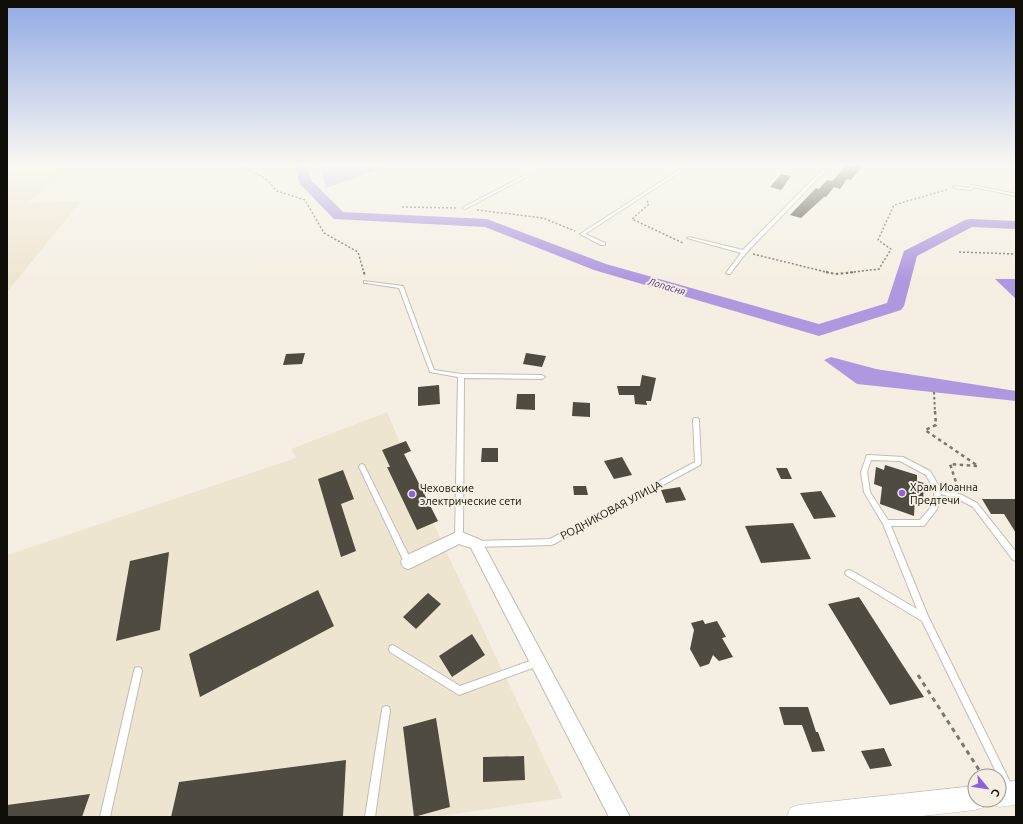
<svg xmlns="http://www.w3.org/2000/svg" width="1023" height="824" viewBox="0 0 1023 824" font-family="Ubuntu,sans-serif">
<style>
.built{fill:#eee5d1}
.green{fill:#cabced}
.water{fill:#ae98df}
.lines{fill:none;stroke-linecap:round;stroke-linejoin:round}
.river{fill:#ae98df;fill-rule:evenodd}
.building{fill:#4f4b40}
.service-casing{stroke:#c3bdb1;stroke-width:2}
.minor-casing{stroke:#c3bdb1;stroke-width:2}
.tertiary-casing{stroke:#c3bdb1;stroke-width:1}
.path-far3{stroke:#7b776f;stroke-width:1.5;stroke-dasharray:2 2;stroke-linecap:butt}
.path-far2{stroke:#7b776f;stroke-width:2;stroke-dasharray:2.5 2.5;stroke-linecap:butt}
.path-far1{stroke:#7b776f;stroke-width:2.5;stroke-dasharray:3.5 3.5;stroke-linecap:butt}
.path{stroke:#7b776f;stroke-width:3;stroke-dasharray:4.5 4.5;stroke-linecap:butt}
.service{fill:#fff;fill-rule:evenodd}
.minor{fill:#fff;fill-rule:evenodd}
.tertiary{fill:#fff;fill-rule:evenodd}
.poi-dot{fill:#8f61db;stroke:#f5efe3;stroke-width:1.5}
.labels{text-anchor:middle;stroke-width:4;stroke-linejoin:round;paint-order:stroke}
.far-water-label{font-size:10px;font-style:italic;fill:#523185;stroke:#f5efe3}
.poi-label{font-size:11px;fill:#100e09;stroke:#f5efe3;text-anchor:start}
.street-label{font-size:11px;fill:#100e09;stroke:#f5efe3}
</style>
<rect width="100%" height="100%" fill="#f5efe3"/>
<path class="built" d="M7 165H72L28 203 81 201 7 292Z
M387 412 444 547 563 798 434 817H7V555L296 458 291 449Z"/>
<path class="green" d="M320 165H391L326 188Z"/>
<path class="water" d="M995 279H1016V299Z
M831 357 876 369 1016 391V401L857 384 824 360Z"/>
<g class="lines">
<path class="river" d="M294 165H306L311 180 343 212 487 219 606 264 819 324 887 303 904 251 965 220 970 219 1016 221V229L972 227 917 256 904 306 901 310 819 336 594 270 485 227 334 219 300 184Z"/>
</g>
<path class="building" d="M847 165H863L851 180 847 179 840 189 834 187 826 197H824L801 218 790 215 816 188 819 189 827 180 832 181Z
M781 174 791 176 781 190 770 187Z
M305 353 302 364 283 365 286 354Z
M526 353 546 356 542 367 523 364Z
M642 375 656 378 651 401H646L647 405 635 404 634 395H619L617 386H640Z
M439 385 440 404 418 406V387Z
M517 394H535V410L516 409Z
M573 402 590 403V417L572 416Z
M406 441 411 451 404 454 438 521 417 530 387 467H390L382 450Z
M482 448H498V462H481Z
M622 457 632 475 614 479 604 461Z
M885 465 917 475V481L924 483 923 501 915 498 914 516 880 504 882 487 874 484 876 467 884 470Z
M776 468H787L792 479H781Z
M343 470 354 499 341 504 356 551 341 557 318 479Z
M573 486H586L588 495H574Z
M680 487 686 500 666 503 661 490Z
M821 491 836 517 814 519 800 493Z
M982 499H1016V533L1004 514H991Z
M793 523 811 559 761 563 745 526Z
M169 552 160 630 116 641 130 561Z
M318 590 334 626 200 697 189 654Z
M428 593 441 604 416 629 403 617Z
M859 597 906 670 924 697 890 705 828 604Z
M703 620 705 624 717 621 726 637 722 638 733 657 719 661 713 655 709 664 700 667 690 649 694 630 691 623Z
M472 634 485 655 452 677 439 656Z
M779 707H808L816 732H818L825 751 812 752 802 725H784Z
M436 718 450 807 414 817 403 727Z
M884 748 892 766 870 769 861 751Z
M524 756 525 780 483 782V757Z
M346 760 343 817H171L179 782Z
M90 794 82 817H7V805Z"/>
<g class="lines">
<defs>
<path id="service" d="M545 165H549L465 209 462 208Z
M687 165H691L585 234 605 243V245H601L580 234Z
M827 165H831L746 253 730 274H728L726 273 741 253 687 238 689 237 743 250Z
M972 185 1016 194V196L974 187 970 190 955 188 953 187 955 186 969 188Z
M364 281 403 286 434 370 461 374 542 375 545 377 542 379 464 378 463 537 462 539 459 540 456 539 455 537 458 377 430 372 399 288 366 283H364Z
M694 418H698L699 420 701 463 700 465 554 544 551 545 476 547 473 546 472 544 473 542 476 541 550 539 695 462 693 420Z
M867 455H869L903 457 930 471 940 488 962 495 977 503 1016 552V561L1013 560 973 507 958 499 941 494 937 509 925 525 922 526H891L928 616 1012 786 1014 789 1012 792 1009 794 1006 792 999 779V776H998L922 621 846 575 845 573 846 571 849 570 852 571 917 609 883 524 864 492 861 472ZM871 460 900 461 926 475 935 490 932 506 920 520H888L870 492 867 472Z
M362 464 364 465 365 467 411 560 412 562 411 564 408 565 405 564 359 467 360 465Z
M393 645 460 686 538 658 541 659 542 662 541 665 538 666 459 695 390 652 389 649 390 646Z
M138 667 141 668 142 671 110 817H100L134 671 135 668Z
M386 706 389 707 390 710 375 817H365L382 710 383 707Z"/>
<path id="minor" d="M402 165H421L411 170Z
M459 531 481 540 630 817H609L471 548 459 544 413 567 408 569 403 567 401 562 403 557Z"/>
<path id="tertiary" d="M1016 781V805L999 807 990 804 989 800H999V783Z
M975 786V800H986L984 807 975 810 913 817H787L790 808 799 805Z"/>
</defs>
<use href="#service" class="service-casing"/>
<use href="#minor" class="minor-casing"/>
<use href="#tertiary" class="tertiary-casing"/>
<path class="path-far3" d="M237 165 265 178 277 191 305 200 324 233 358 252 364 273
M647 201 649 204 632 219 683 243
M402 207 457 208
M477 210 543 218 575 231
M959 252 1016 254
M753 254 830 273
M846 273 879 269 891 249 878 240 894 205 949 189"/>
<path class="path-far2" d="M364 272 365 277
M826 272 835 274 855 272
M934 392 935 412"/>
<path class="path-far1" d="M935 411 936 425 925 430 978 466
M958 488 950 464 977 466"/>
<path class="path" d="M918 675 983 776"/>
<use href="#service" class="service"/>
<use href="#minor" class="minor"/>
<use href="#tertiary" class="tertiary"/>
</g>
<linearGradient id="sky" x2="0" y2="1"><stop stop-color="#91a9e4"/><stop offset="0.59" stop-color="#faf8f2"/><stop offset="1" stop-color="#faf8f2" stop-opacity="0"/></linearGradient>
<rect width="1023" height="280" fill="url(#sky)"/>
<g class="poi-dot">
<circle cx="902" cy="493" r="4"/>
<circle cx="412" cy="494" r="4"/>
</g>
<g class="labels">
<g class="far-water-label">
<text transform="translate(667 286) rotate(16)" y="4">Лопасня</text>
</g>
<g class="poi-label">
<text x="910" y="491">Храм Иоанна<tspan x="910" dy="13">Предтечи</tspan></text>
<text x="420" y="492">Чеховские<tspan x="420" dy="13">электрические сети</tspan></text>
</g>
<g class="street-label">
<text transform="translate(611 510) rotate(-28)" y="4">РОДНИКОВАЯ УЛИЦА</text>
</g>
</g>
<rect width="1023" height="824" fill="none" stroke="#100e09" stroke-width="16"/>
<g transform="translate(987 788) rotate(119)"><circle r="19" fill="#f5efe3" stroke="#99958c"/>
<path d="M0-3L7 15L0 10L-7 15Z" fill="#8f61db"/>
<text y="-6" font-size="11" font-weight="bold" text-anchor="middle" fill="#100e09">С</text>
</g>
</svg>
